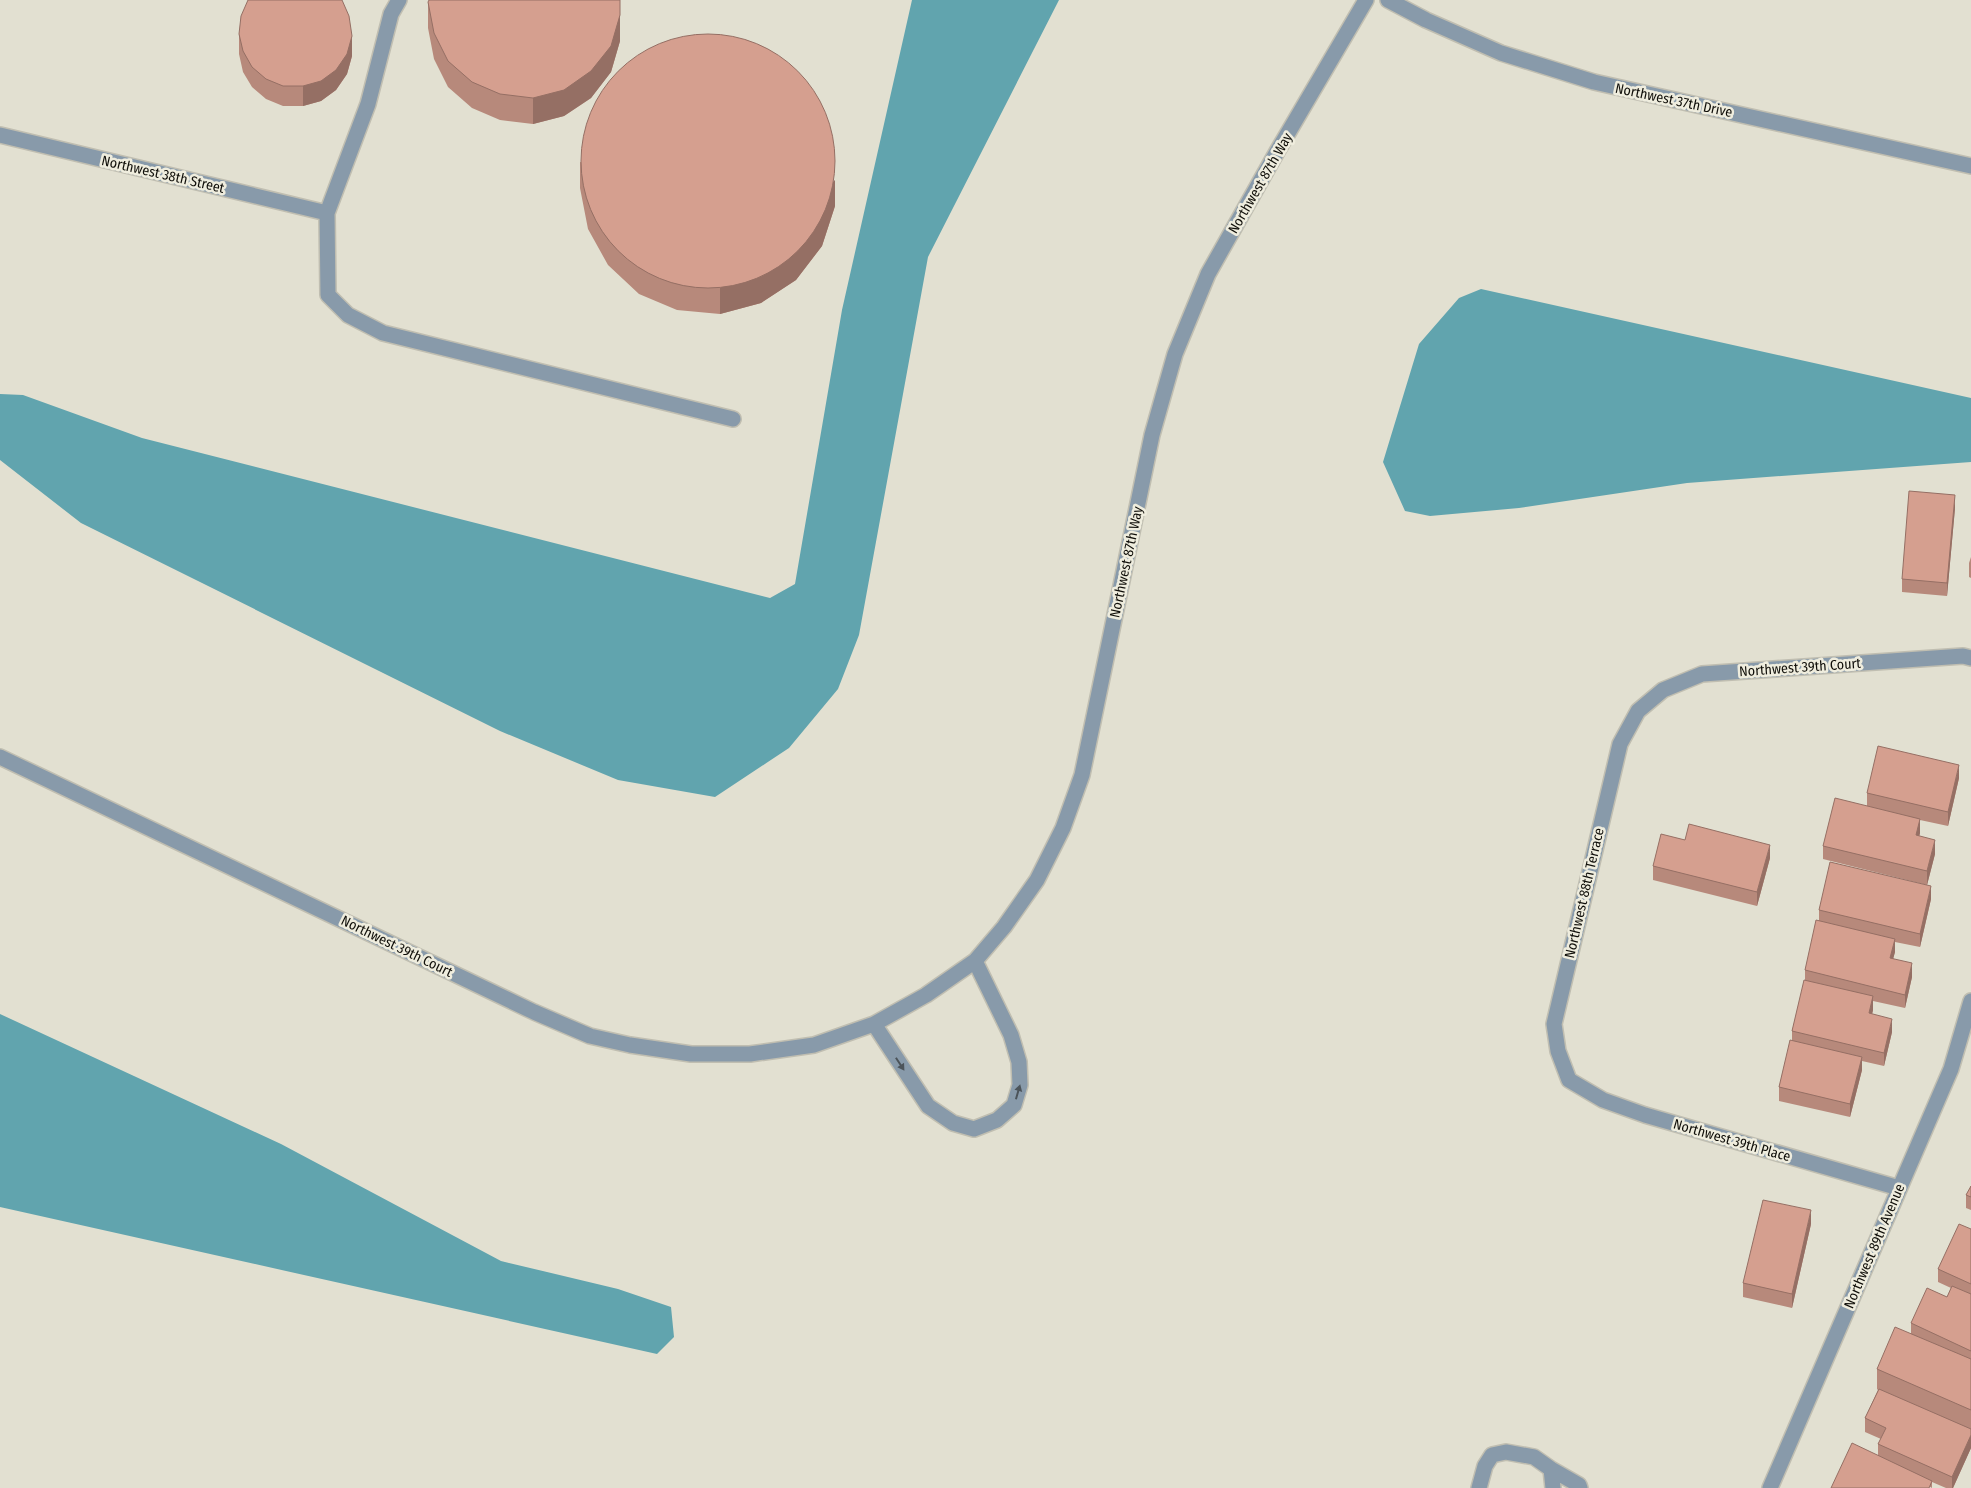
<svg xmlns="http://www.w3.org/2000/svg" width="1971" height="1488" viewBox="0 0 1971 1488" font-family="'Fira Sans Condensed',sans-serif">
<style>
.water{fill:#61a4ae}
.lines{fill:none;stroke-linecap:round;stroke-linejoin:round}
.lane-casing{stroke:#c0beb1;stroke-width:18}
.street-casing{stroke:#c0beb1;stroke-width:18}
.lane{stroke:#889aaa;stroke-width:15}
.street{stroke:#889aaa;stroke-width:15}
.wall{fill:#b7897b}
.shaded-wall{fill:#956f64}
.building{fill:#d59f8f;stroke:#956f64}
.oneway{fill:#4c545a}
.labels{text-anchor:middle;stroke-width:5;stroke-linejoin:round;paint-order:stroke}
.street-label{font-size:14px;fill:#0f0e09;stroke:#efedde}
</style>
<rect width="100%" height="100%" fill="#e2e0d1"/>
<path class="water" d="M912 0H1059L928 257 859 635 838 689 789 748 715 797 618 780 500 731 81 523 0 460V394L23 395 142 438 770 598 795 584 842 310Z
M1481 289 1971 398V462L1687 483 1519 508 1430 516 1405 511 1383 462 1419 344 1459 298Z
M0 1014 281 1144 501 1261 618 1289 671 1307 674 1337 657 1354 0 1207Z"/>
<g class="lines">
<defs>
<path id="lane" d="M399 0 391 14 368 104 327 213 328 295 348 315 383 333 733 419
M0 135 327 213
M1551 1469 1553 1488
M1479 1488 1485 1466 1492 1455 1506 1452 1534 1457 1551 1469 1579 1485 1580 1488"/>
<path id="street" d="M1388 0 1426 20 1501 53 1594 82 1971 166
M0 757 534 1012 590 1036 630 1045 691 1054H750L814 1045 874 1024 926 995 975 961 1004 927 1037 880 1063 828 1082 775 1152 435 1175 354 1208 274 1278 150 1366 0
M874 1024 928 1106 953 1123 974 1129 997 1120 1014 1105 1020 1085 1019 1062 1011 1035 975 961
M1899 1188 1645 1115 1603 1100 1569 1080 1558 1051 1554 1024 1620 744 1638 711 1663 690 1702 674 1963 656 1971 658
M1770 1488 1951 1069 1971 1001"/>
</defs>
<use href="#lane" class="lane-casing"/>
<use href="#street" class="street-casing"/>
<use href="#lane" class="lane"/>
<use href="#street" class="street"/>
</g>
<path class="wall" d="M428 2 620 41 611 72 591 98 564 116 533 124 500 120 472 108 448 87 434 59 428 28Z
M239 34 352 56 347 74 336 90 321 101 303 106H283L266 99 252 87 243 72 239 54Z
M580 162 835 206 822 246 796 280 761 303 720 314 677 310 639 294 608 265 588 229 580 188Z
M1955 508 1947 596 1902 592V579Z
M1971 557V578L1969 577V563Z
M1959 778 1948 826 1920 820V833L1919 836 1935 854 1927 885 1823 859V846L1867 806V793Z
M1770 858 1757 906 1653 880V866Z
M1931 899 1920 947 1895 942V952L1893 958 1912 977 1905 1008 1873 1001V1010L1872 1014 1892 1032 1884 1066 1862 1061V1070L1850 1117 1779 1101V1087L1792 1040V1031L1805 980V970L1819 921V910Z
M1971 1186V1210L1966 1208V1195Z
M1811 1224 1792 1308 1743 1297V1283Z
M1971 1229V1448L1953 1488H1946L1932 1482V1488L1878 1456V1444L1881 1439 1865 1432V1418L1878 1390 1877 1389V1369L1911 1334V1323L1947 1297 1951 1288 1938 1282V1269Z"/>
<path class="shaded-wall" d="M620 15V41L611 72 591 98 564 116 533 124V98Z
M352 36V56L347 74 336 90 321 101 303 106V86Z
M835 180V206L822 246 796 280 761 303 720 314V288Z
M1955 495V508L1947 596V583Z
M1959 765V778L1948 826V812Z
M1920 819V833L1916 849V835Z
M1935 840V854L1927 885V871Z
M1770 845V858L1757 906V892Z
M1931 886V899L1920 947V934Z
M1895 939V952L1890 971V958Z
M1912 963V977L1905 1008V995Z
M1873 996V1010L1869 1027V1013Z
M1892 1019V1032L1884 1066V1053Z
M1862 1057V1070L1850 1117V1104Z
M1811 1210V1224L1792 1308V1294Z
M1971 1435V1448L1953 1488H1952V1477Z"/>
<path class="building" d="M248 0H342L349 16 352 36 347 54 336 70 321 81 303 86H283L266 79 252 67 243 51 239 34 241 16Z
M429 0H620V15L611 46 591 71 564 90 533 98 500 94 472 82 448 61 434 33 428 2Z
M581 161a127 127 0 1 1 254 0a127 127 0 1 1-254 0Z
M1909 491 1955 495 1947 583 1902 579Z
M1878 746 1959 765 1948 812 1867 793Z
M1835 798 1920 819 1916 835 1935 840 1927 871 1823 846Z
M1689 824 1770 845 1757 892 1653 866 1661 834 1685 840Z
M1830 862 1931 886 1920 934 1819 910Z
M1816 920 1895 939 1890 958 1912 963 1905 995 1805 970Z
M1804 980 1873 996 1869 1013 1892 1019 1884 1053 1792 1031Z
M1790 1040 1862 1057 1850 1104 1779 1087Z
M1971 1186V1197L1966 1195Z
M1763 1200 1811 1210 1792 1294 1743 1283Z
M1959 1224 1971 1229V1284L1938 1269Z
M1952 1286 1971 1294V1351L1911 1323 1927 1288 1947 1297Z
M1895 1327 1971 1359V1410L1877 1369Z
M1879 1389 1971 1429V1435L1952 1477 1878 1444 1886 1428 1865 1418Z
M1852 1443 1932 1481 1929 1488H1831Z"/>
<defs><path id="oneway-solid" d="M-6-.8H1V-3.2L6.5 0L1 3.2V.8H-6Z" transform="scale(1.25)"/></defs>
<g class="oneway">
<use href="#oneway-solid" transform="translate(900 1064) rotate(57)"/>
<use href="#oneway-solid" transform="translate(1018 1092) rotate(-74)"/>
</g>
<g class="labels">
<g class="street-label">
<text transform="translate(1674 100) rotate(12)" y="5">Northwest 37th Drive</text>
<text transform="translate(163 174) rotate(13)" y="5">Northwest 38th Street</text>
<text transform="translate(1260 183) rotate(-60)" y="5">Northwest 87th Way</text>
<text transform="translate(1126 562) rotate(-78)" y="5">Northwest 87th Way</text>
<text transform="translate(1800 667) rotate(-4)" y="5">Northwest 39th Court</text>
<text transform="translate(1584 893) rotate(-77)" y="5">Northwest 88th Terrace</text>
<text transform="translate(397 946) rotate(26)" y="5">Northwest 39th Court</text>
<text transform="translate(1732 1140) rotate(16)" y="5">Northwest 39th Place</text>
<text transform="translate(1874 1246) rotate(-67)" y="5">Northwest 89th Avenue</text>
</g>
</g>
</svg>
